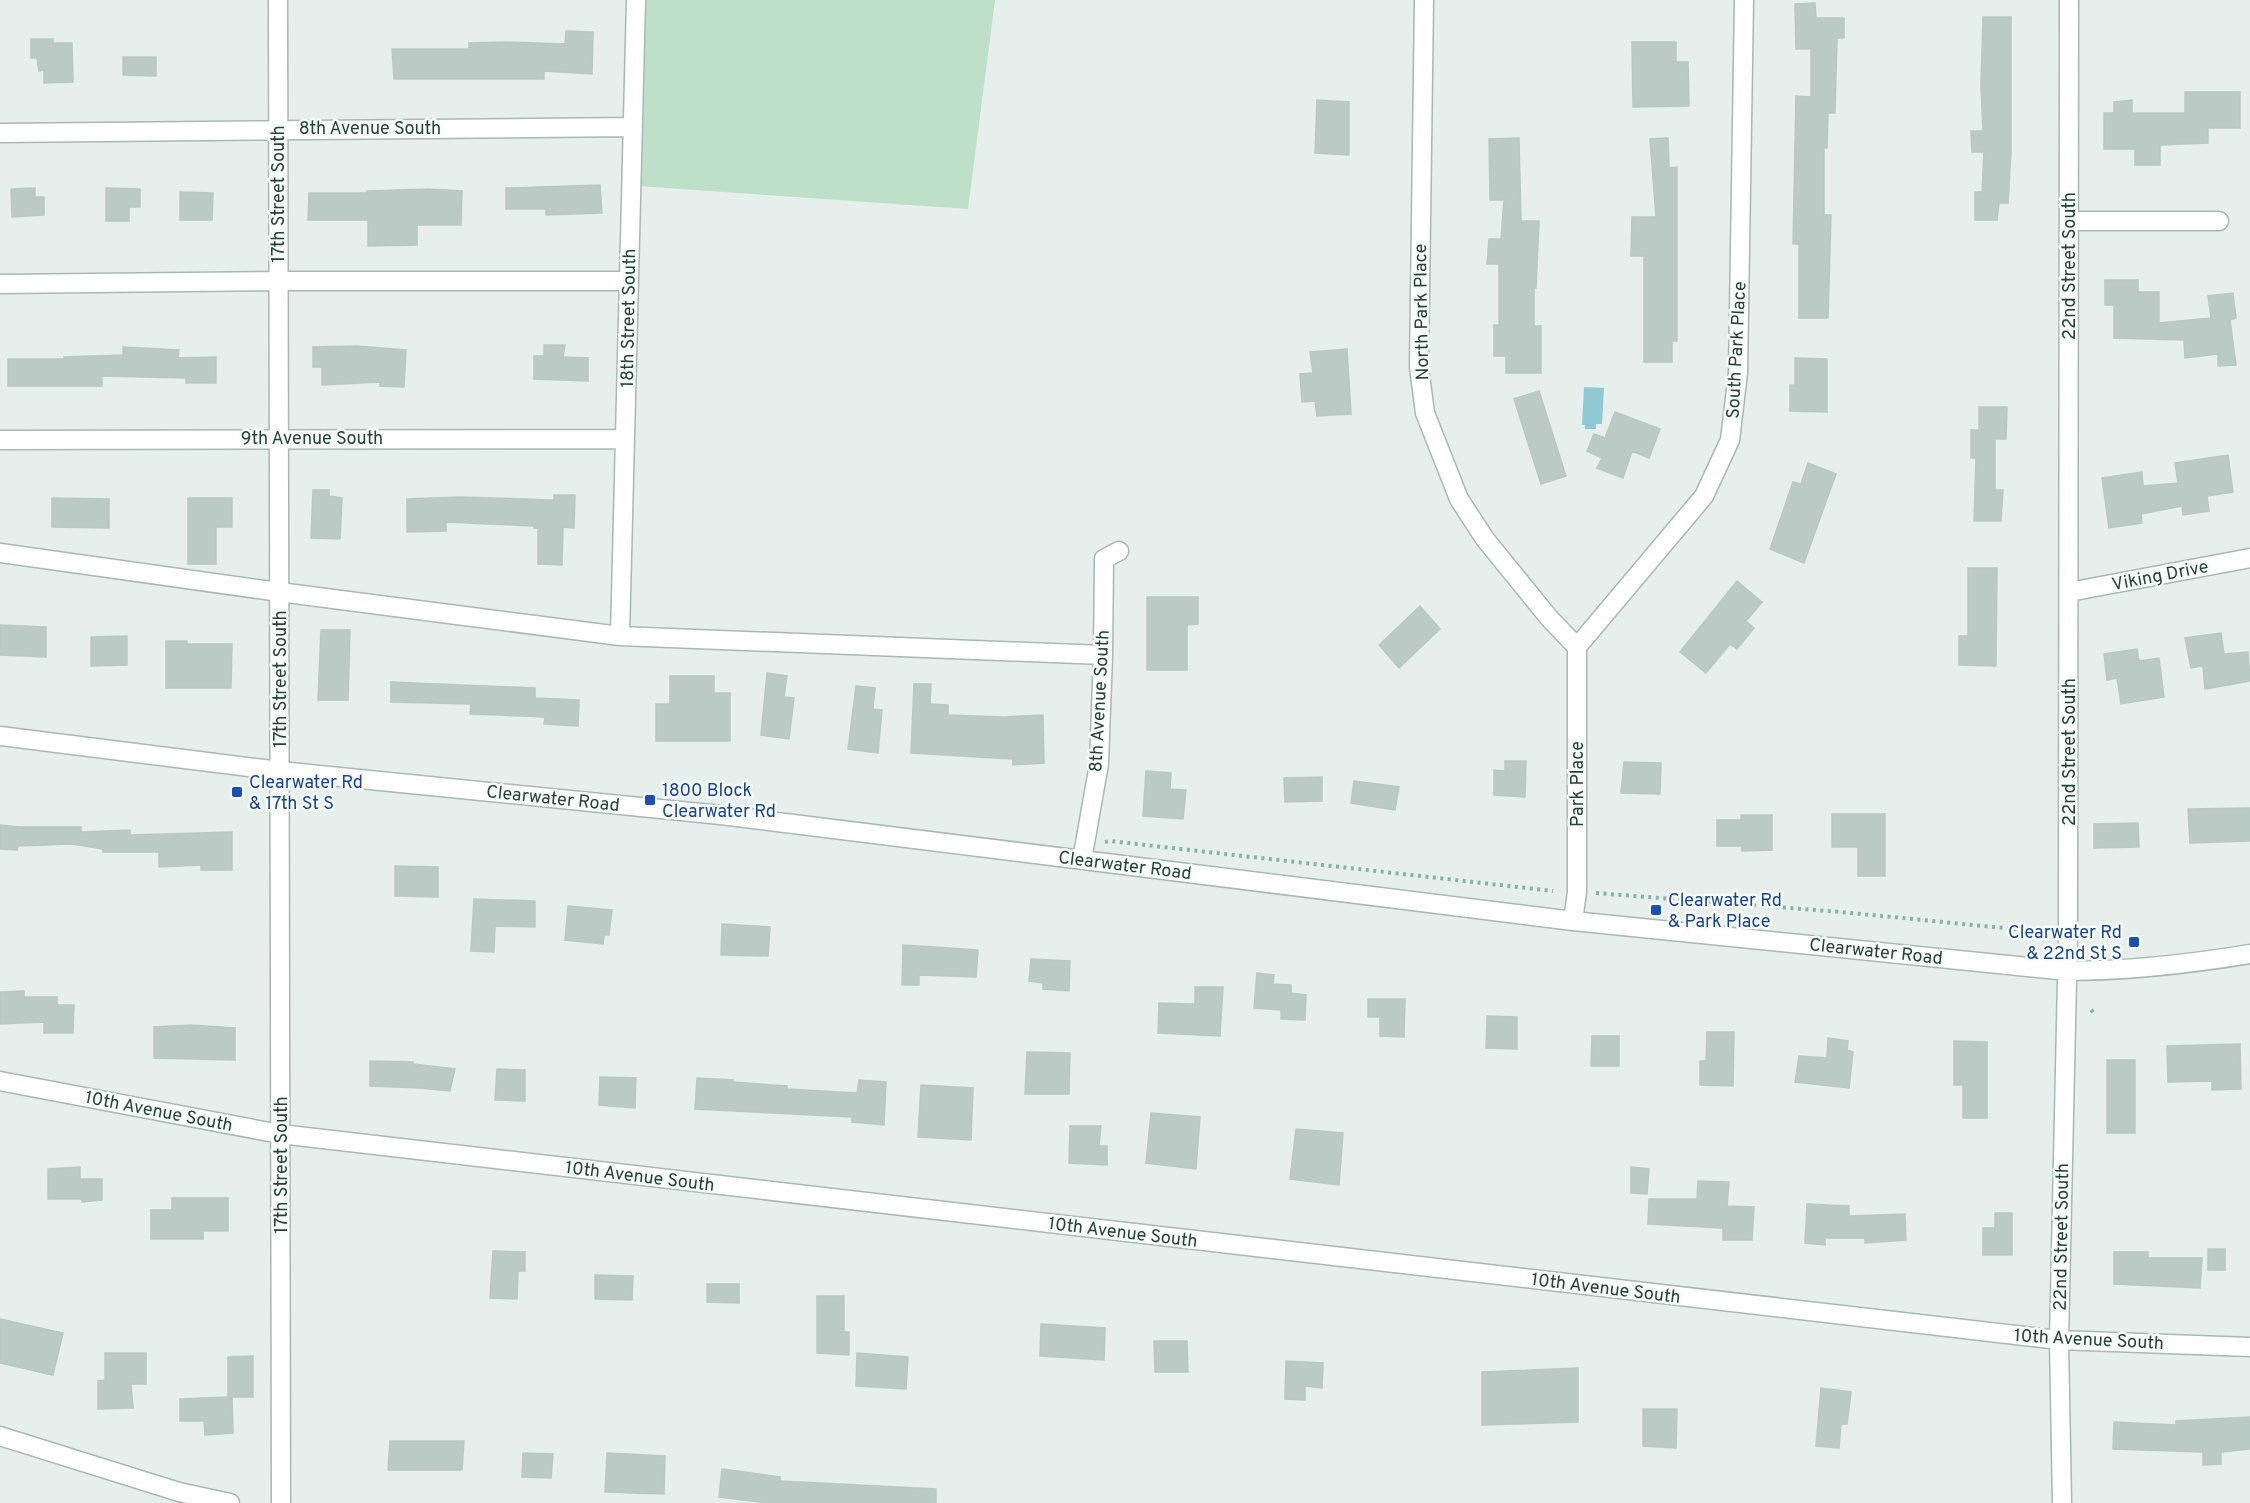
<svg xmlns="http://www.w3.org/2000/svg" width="2250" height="1503" viewBox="0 0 2250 1503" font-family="Overpass,sans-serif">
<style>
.green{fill:#bfe0c8}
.water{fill:#8ec9d4}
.building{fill:#bbcac4;stroke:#b8c9c2;stroke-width:1.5}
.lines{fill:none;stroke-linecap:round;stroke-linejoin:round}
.minor-casing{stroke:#a8b8b2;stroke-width:21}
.path{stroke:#86b3a5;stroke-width:4;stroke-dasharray:3 4.5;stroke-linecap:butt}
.minor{stroke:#fff;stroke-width:18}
.transit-dot{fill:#1a4fb4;stroke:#f7fbf9;stroke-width:2}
.labels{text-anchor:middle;stroke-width:5;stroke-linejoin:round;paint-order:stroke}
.street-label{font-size:18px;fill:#24423a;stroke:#f7fbf9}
.transit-label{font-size:18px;fill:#164399;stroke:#f7fbf9;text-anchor:start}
</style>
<rect width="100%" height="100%" fill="#e6efeb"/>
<path class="green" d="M643 0H995L968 209 637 186Z"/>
<path class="water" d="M1584 387 1604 388 1602 424H1596V429H1585V425H1582Z"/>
<path class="building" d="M1815 3 1816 18H1844V38H1837L1835 113H1828L1827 148H1824V215H1831L1828 318H1799V244H1793L1796 96 1811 97V49H1796L1795 4Z
M1983 17H2011V152L2008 203H1999L1997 220H1975V192H1982L1984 152H1972L1971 131H1983L1981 85Z
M566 31 593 32 592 74 544 71V79H394L392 49H469V43L506 42 565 44Z
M31 39H53V43H72L73 82 44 83V70L39 71 37 58H31Z
M1632 42H1676V62H1688L1689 106 1633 107Z
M123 57H156V76L123 75Z
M2185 92H2240V128H2208V143L2160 145V165H2135V149H2104V113H2114V102L2132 100V113H2185Z
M1317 100 1349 102V155L1315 153Z
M1519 138 1521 221H1539L1536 288H1534V326H1541V373H1506V356H1494V325H1499V264H1487L1489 239H1501L1504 200H1490L1489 139Z
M1668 138 1669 168 1677 167V341H1672V362H1644V256H1631L1632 217H1656L1650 139Z
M600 185 602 213 546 215V209H506V188Z
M35 188V197H44V215L12 217 11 189Z
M106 188 140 189V207H129V221H106Z
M428 189 462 191 461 225H417V245L368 246V220H308L309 193H367V191Z
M180 192 213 193 212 220H180Z
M2105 280H2138V292H2159V323L2211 318 2208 296 2233 293 2236 318 2230 320 2236 365 2218 366V354L2185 358 2184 340 2114 338V305H2105Z
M544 345H565L563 357 588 358V381L534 379V356H544Z
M357 346 406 350 404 387 380 386V382L322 385V367H313V347Z
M123 347 179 350 178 358 216 357V383H186V378L102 376V386H8V359H64V357L123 355Z
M1347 349 1351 414 1317 416 1315 401 1302 402 1300 374 1313 373 1310 352Z
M1795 358 1827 359V412L1790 411V385H1795Z
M1539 391 1566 476 1541 484 1514 399Z
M1979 407H2007L2006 439H1995V490H2003L2001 521H1974L1976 458H1971V430H1979Z
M1615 412 1660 429 1649 458 1632 451 1623 478 1597 468 1602 458 1587 451 1594 434 1605 438Z
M2228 455 2233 492 2207 496 2209 511 2183 515 2182 506 2141 514 2142 523 2109 528 2102 478 2142 472 2143 486 2178 483 2175 463Z
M1808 463 1836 474 1804 563 1770 549 1793 482 1801 484Z
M313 490H329V496L342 498 340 539 311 538Z
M554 495H575L574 528 563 527 562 565 538 564V528H534V526L446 522V531L407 532V499L459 497 554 500Z
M52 498 109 499V528L52 527Z
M188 498H232V527H216V564H188Z
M1968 568H1997L1996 666 1959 665V636H1968Z
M1737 581 1762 602 1746 621 1754 628 1737 649 1730 644 1706 673 1680 652Z
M1147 597H1198V624L1187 625V670H1147Z
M1420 606 1440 629 1399 668 1379 645Z
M0 625 46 627V657L0 655Z
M321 630H350L348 700H318Z
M2221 633 2224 654 2248 652 2250 681 2205 689 2203 666 2191 668 2185 638Z
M127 636V665L91 666V637Z
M166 641H187V644H232L231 688H166Z
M2137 649 2139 661 2159 658 2164 697 2121 704 2117 678 2107 680 2104 654Z
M767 673 787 676 784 697 794 698 789 739 761 735Z
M670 676H714V693H730V741H656V704H670Z
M391 682 535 688V698L579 700 578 726 544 724 545 717 470 714 471 704 391 702Z
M914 684H931L930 704 948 705V715L1003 717 1043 715 1044 763 1013 765V759L911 753Z
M856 686 875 688 873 709 882 710 878 753 848 749Z
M1505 761H1526L1525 797 1494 795V770L1505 771Z
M1624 762 1661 763 1660 794 1621 793Z
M1146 771 1171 773 1170 789 1186 790 1183 819 1143 816Z
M1322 777V801L1285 802 1284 778Z
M1354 781 1399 787 1395 810 1351 803Z
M2250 808V841L2190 843 2188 809Z
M1832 814H1885V876H1858V847H1832Z
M1741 815H1772V850L1742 851V846H1717V820H1741Z
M2138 823 2139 847 2094 848V824Z
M0 825 19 827H81V832L130 830V835L232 832V870H201V865L159 867V852H103V849L72 844 18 846 17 850 0 849Z
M395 866 438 867V897L395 896Z
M474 899 535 901V927L495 926 494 952 471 951Z
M568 906 612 910 609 935H604L603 944 565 940Z
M722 924 770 927 768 956 721 955Z
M903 945 978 950 976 977 919 975V985H902Z
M1031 959 1070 961 1069 991 1043 989V983L1029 981Z
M1257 973 1274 975 1273 984 1291 985V993L1306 995 1305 1020 1281 1019V1010L1254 1008Z
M1195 987H1223L1220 1036 1158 1033 1159 1003 1195 1004Z
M24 991V997H57V1005H74L73 1033H44V1022L0 1024V992Z
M1368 999H1405L1404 1037 1380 1036V1017H1368Z
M1487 1016 1517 1017V1049L1486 1048Z
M191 1025 235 1028V1060L154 1058V1027Z
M1707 1032H1734L1733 1086 1700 1085V1061H1706Z
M1592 1036H1619V1066H1591Z
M1828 1038 1848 1041 1847 1050 1853 1052 1849 1088 1795 1082 1799 1056 1827 1058Z
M1954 1041 1987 1042V1118H1963V1085H1954Z
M2240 1044 2241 1089 2212 1090V1081L2168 1082 2167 1046Z
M1027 1052 1070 1053 1069 1094H1025Z
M2107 1060H2135V1133H2107Z
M370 1061 413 1062V1064L455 1069 450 1091 420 1088 370 1086Z
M497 1069 525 1070V1101L495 1100Z
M600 1077 636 1078 635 1108 599 1105Z
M697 1078 733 1080V1082L787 1086V1089L857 1093 859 1080 886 1082 884 1125 852 1122V1117L695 1109Z
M921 1085 973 1088 971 1140 918 1137Z
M1151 1113 1200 1117 1196 1169 1146 1163Z
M1070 1126H1101L1099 1146H1107V1165L1069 1163Z
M1296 1129 1343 1133 1339 1185 1290 1179Z
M80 1167V1179H102V1200L82 1202V1199H48V1169Z
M1631 1167 1649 1169 1647 1194 1631 1193Z
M1698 1181 1729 1182 1727 1206 1754 1207 1752 1240H1723V1228L1648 1224 1649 1199H1697Z
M172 1198H228V1231H203V1239H151V1210H172Z
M1807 1204 1849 1206V1216L1905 1214 1906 1240 1865 1243V1238H1825V1245L1805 1243Z
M1995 1213H2012V1255H1983V1228H1995Z
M2208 1249H2225V1270H2208Z
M493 1251 525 1252V1271H518L517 1299 490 1298Z
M2114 1252H2148V1258H2202L2200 1288 2114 1284Z
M595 1275 633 1276 632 1300 595 1299Z
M707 1284H739V1303L707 1302Z
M817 1296H844V1332H849V1355L817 1353Z
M0 1319 63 1333 53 1375 0 1363Z
M1041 1324 1105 1328 1104 1360 1040 1356Z
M1154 1341H1187L1188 1372H1155Z
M105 1353H146V1384H131L133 1408 98 1409V1381L105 1380Z
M857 1353 908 1357 906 1389 856 1386Z
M253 1356V1397H232L233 1433 205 1435 204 1421H180V1399L228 1397V1357Z
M1286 1361 1323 1363 1322 1388 1305 1386V1400L1285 1399Z
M1578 1368V1422L1482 1425V1372Z
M1821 1388 1851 1392 1847 1424H1841L1839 1448 1816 1446Z
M1643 1409H1677L1676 1448 1643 1446Z
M2250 1417V1449L2221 1452V1464L2203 1465V1452L2113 1449 2114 1422 2176 1425V1421Z
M390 1441H464L462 1470H388Z
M523 1453 553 1454 551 1478 522 1477Z
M607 1453 665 1456 664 1494 605 1492Z
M722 1469 780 1477V1481L936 1489V1503H768L719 1497Z"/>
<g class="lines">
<defs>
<path id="minor" d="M278 0 281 1503
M1424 0 1419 367 1425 413 1459 499 1485 539 1550 619 1577 647
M0 133 633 127
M2069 221H2219
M0 284 279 281H629
M0 440 625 439
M0 553 279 592 620 636 1103 655
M2069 592 2250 558
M620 636 636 0
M1577 647 1704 496 1730 440 1738 373 1744 0
M0 736 280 771 721 815 1573 921 2067 971C2129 971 2189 964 2250 954
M1082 860 1099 764 1103 655 1104 559 1119 551
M1573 921 1577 892V647
M0 1081 280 1134 2059 1340 2250 1347
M0 1436 179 1492 230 1503
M2062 1503 2059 1340 2068 934 2069 0"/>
</defs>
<use href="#minor" class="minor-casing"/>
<path class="path" d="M1105 842 1110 841 1553 891
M1596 893 1841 912 2024 930 2026 938
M2091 1010 2094 1013"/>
<use href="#minor" class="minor"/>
</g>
<g class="transit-dot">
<rect x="231" y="786" width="12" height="12" rx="3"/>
<rect x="644" y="794" width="12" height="12" rx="3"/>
<rect x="1650" y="904" width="12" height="12" rx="3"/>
<rect x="2128" y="936" width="12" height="12" rx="3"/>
</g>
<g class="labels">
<g class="street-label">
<text x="370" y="134">8th Avenue South</text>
<text transform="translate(278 194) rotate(-90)" y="6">17th Street South</text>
<text transform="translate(2069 266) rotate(-90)" y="6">22nd Street South</text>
<text transform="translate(1421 312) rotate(-91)" y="6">North Park Place</text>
<text transform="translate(628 318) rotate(-89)" y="6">18th Street South</text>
<text transform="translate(1736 350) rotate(-87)" y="6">South Park Place</text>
<text x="312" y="444">9th Avenue South</text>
<text transform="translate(2160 575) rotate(-11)" y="6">Viking Drive</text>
<text transform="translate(280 679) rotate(-90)" y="6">17th Street South</text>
<text transform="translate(1099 701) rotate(-87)" y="6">8th Avenue South</text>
<text transform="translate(2069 752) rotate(-90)" y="6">22nd Street South</text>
<text transform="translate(1577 784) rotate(-90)" y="6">Park Place</text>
<text transform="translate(553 798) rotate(6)" y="6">Clearwater Road</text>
<text transform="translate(1125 865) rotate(7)" y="6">Clearwater Road</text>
<text transform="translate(1876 951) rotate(6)" y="6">Clearwater Road</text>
<text transform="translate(159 1111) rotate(11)" y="6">10th Avenue South</text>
<text transform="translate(281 1165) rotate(-90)" y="6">17th Street South</text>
<text transform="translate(640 1176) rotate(7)" y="6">10th Avenue South</text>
<text transform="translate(1123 1232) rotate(7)" y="6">10th Avenue South</text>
<text transform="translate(2061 1237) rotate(-89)" y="6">22nd Street South</text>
<text transform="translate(1606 1288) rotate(7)" y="6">10th Avenue South</text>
<text transform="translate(2089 1339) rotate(3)" y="6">10th Avenue South</text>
</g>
<g class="transit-label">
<text x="249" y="788">Clearwater Rd<tspan x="249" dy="21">&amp; 17th St S</tspan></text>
<text x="662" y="796">1800 Block<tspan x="662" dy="21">Clearwater Rd</tspan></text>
<text x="1668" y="906">Clearwater Rd<tspan x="1668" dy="21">&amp; Park Place</tspan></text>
<text x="2122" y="938" text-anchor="end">Clearwater Rd<tspan x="2122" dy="21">&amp; 22nd St S</tspan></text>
</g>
</g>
</svg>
